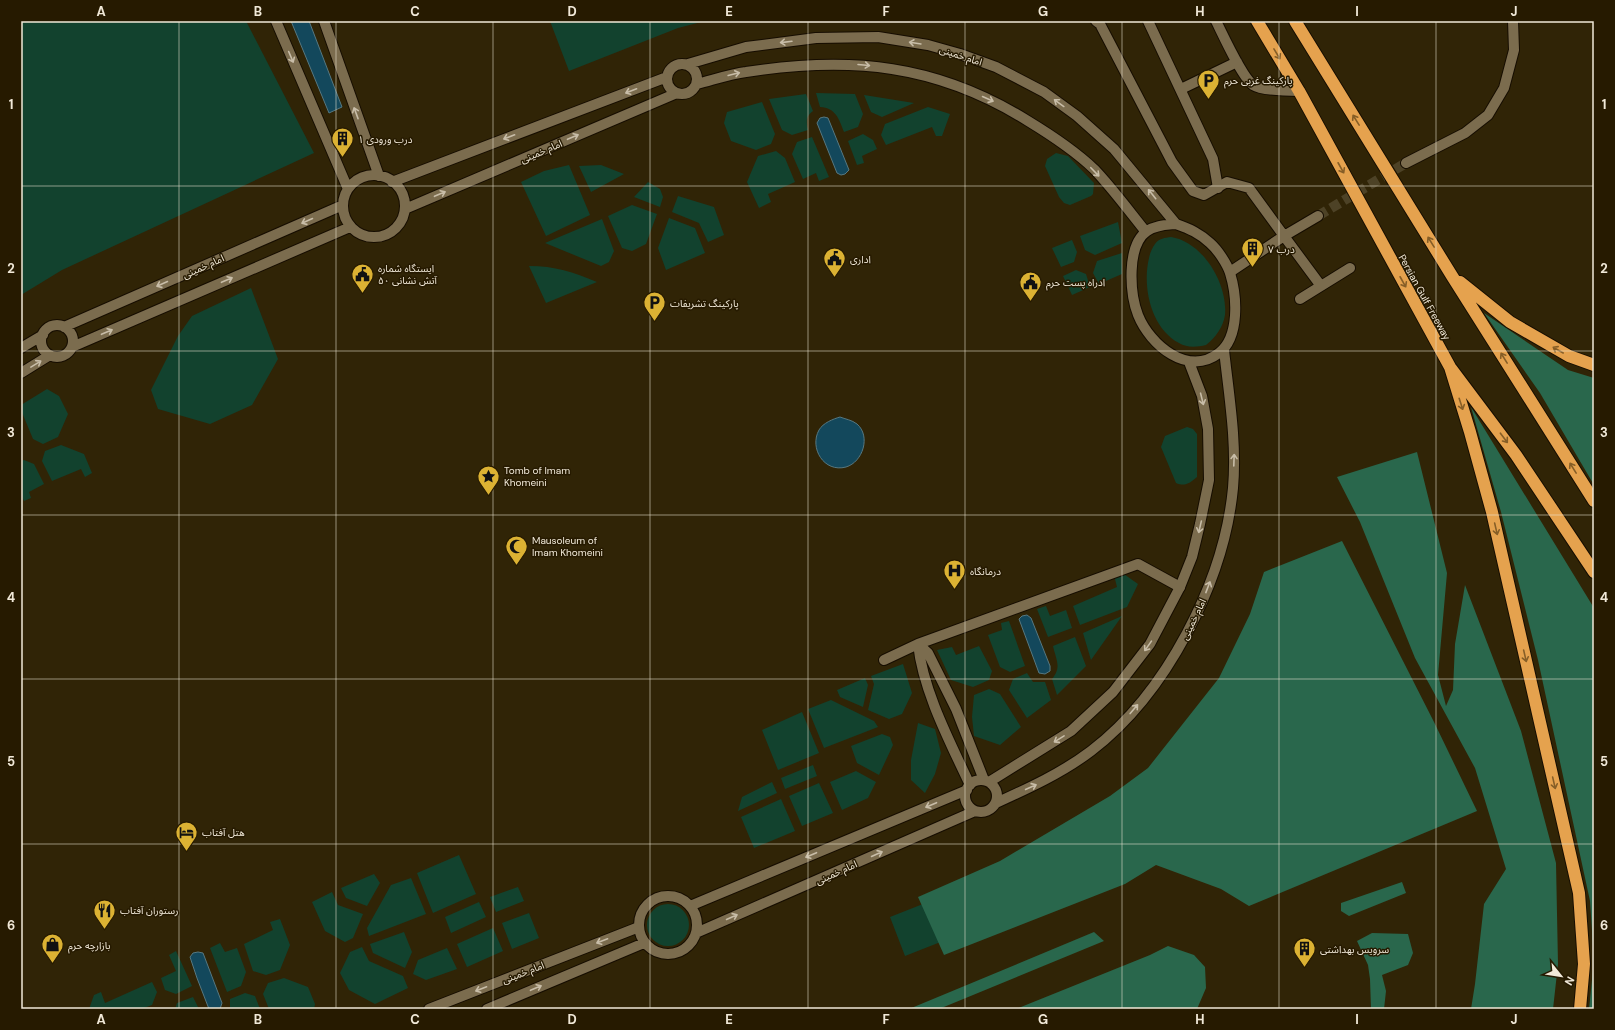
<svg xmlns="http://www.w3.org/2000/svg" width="1615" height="1030" viewBox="0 0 1615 1030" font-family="'DM Sans','Noto Sans Arabic',sans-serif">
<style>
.green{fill:#12422e}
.forest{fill:#29674c}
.water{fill:#13485c;stroke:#567881}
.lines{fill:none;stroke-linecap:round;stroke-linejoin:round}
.secondary-tunnel{stroke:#4d4226;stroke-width:10;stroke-dasharray:10 5;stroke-linecap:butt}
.street-casing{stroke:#160d00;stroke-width:12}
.secondary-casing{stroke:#160d00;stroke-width:12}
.highway-casing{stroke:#160d00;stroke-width:14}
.street{stroke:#7b6c4e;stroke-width:10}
.secondary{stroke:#7b6c4e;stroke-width:10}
.highway{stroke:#e5a24e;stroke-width:12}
.oneway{stroke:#c8bda8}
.oneway2{stroke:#865e27}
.grid{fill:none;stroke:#f1e9d8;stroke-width:1;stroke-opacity:0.55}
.labels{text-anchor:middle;stroke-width:3;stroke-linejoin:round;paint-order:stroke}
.street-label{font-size:10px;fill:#f1e9d8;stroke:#261a00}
.poi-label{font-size:10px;fill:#f1e9d8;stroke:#261a00;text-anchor:start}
.neatline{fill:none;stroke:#f1e9d8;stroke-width:1.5}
.grid-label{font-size:13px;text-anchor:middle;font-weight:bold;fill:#f1e9d8}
</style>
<rect width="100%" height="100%" fill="#302406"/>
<path class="green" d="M21 21H246L314 153 62 270 21 295Z
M550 21H705L678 28 569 71Z
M816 93 855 94 863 114 858 127 844 132C839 119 836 108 820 107Z
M806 94 813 111C806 116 806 121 808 130L792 135 782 130 769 99Z
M864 95 914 103 882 117 871 112Z
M762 102 775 134 771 144 756 150 731 141 724 123 727 112Z
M928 107 950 114 942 136H936L932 127 886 145 881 135 885 124Z
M863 134 873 140 877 149 862 156 864 163 857 165 848 141Z
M812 137 829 177 819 181 816 173 803 179 792 154 797 142Z
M776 151 785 158 795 182 768 194 771 202 759 208 747 182 758 156Z
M1056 153 1068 156 1094 183 1093 194 1091 196 1070 205 1064 203 1059 197 1045 166 1047 159Z
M569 165 590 215 546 236 521 182 544 171Z
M601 165 624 174 591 192 579 166Z
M648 182 660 189 663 197 660 207 634 197Z
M678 196 714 207 724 235 708 242 699 223 672 212Z
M632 205 657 214 646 244 632 251 622 248 608 216Z
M669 218 695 228 705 253 666 270 658 248Z
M602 219 614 251 609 262 601 266 545 243Z
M1118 222 1122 243 1095 255 1085 250 1080 236Z
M1171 237C1203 242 1228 284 1225 315 1223 327 1216 337 1206 345 1197 347 1187 348 1179 343 1151 328 1142 287 1149 258 1150 253 1152 248 1155 244 1159 238 1165 238 1171 237Z
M1072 240 1077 252 1074 262 1061 267 1052 248Z
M1122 253V274L1099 284 1093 273 1097 261Z
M529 266C555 266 573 272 597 282L546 303Z
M1076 270 1086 274 1090 287 1072 295 1063 276Z
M251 288 278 359 252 405 210 424 158 409 151 390 178 336 192 316Z
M47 389 59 396 68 414 58 437 43 444 33 439 21 410V405Z
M1187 427 1193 429 1197 434V477C1190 483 1185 487 1176 483L1161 447 1165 436Z
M61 445 84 454 92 473 85 477 81 469 52 481 42 461 45 451Z
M24 460 34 464 44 484 29 492 31 498 24 501 21 495V461Z
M1121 572 1138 584 1127 607 1080 625 1073 606 1117 587 1114 575Z
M1046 606 1050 616 1066 610 1072 628 1048 637 1037 609Z
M1122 616 1091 660 1083 633Z
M1009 621 1025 666 1010 672 1000 667 988 635 1002 630 1001 623Z
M1075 637 1086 666 1057 695 1052 679C1062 667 1056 660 1053 646Z
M979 646 992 671 989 680 973 687 951 680 937 650 952 647 956 655Z
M903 664 912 693 902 714 889 719 868 710 874 684 871 676Z
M1027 673 1033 682H1045L1051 700 1027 718 1009 690 1013 679Z
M865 678 868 685 863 707 840 697 837 690Z
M989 689 1000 694 1021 727 1000 745 974 736 972 717 974 695Z
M831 700 874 721 878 727 824 748 808 709Z
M802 712 819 753 778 770 762 730Z
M918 723 935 729 941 753 935 774 925 793 911 780V760Z
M882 734 890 737 893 745 879 775 857 763 851 746Z
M813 765 817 776 785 789 781 778Z
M856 771 876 782 868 798 842 810 830 782Z
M772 782 777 793 738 811 742 797Z
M819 783 833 813 802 826 789 796Z
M781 799 795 831 754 848 741 817Z
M459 855 476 894 433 913 417 873Z
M374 874 380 883 367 906 346 898 341 888Z
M411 878 426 914 369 936 367 928 391 885Z
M518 887 524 901 496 912 490 897Z
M332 892 338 905 363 914 353 938 345 942 325 931 312 902Z
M479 902 486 917 451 933 445 917Z
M928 902 966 932 905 956 890 917Z
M647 925a21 21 0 1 1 42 0a21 21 0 1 1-42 0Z
M529 913 539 938 512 949 502 923Z
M280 919 290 945 280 970 266 975 253 971 244 944 273 930 270 922Z
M493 928 503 951 467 967 457 944Z
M404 932 412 952 405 968 373 953 370 944Z
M220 943 225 952 237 948 246 972 241 986 227 992 210 948Z
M362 947 369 961 403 976 408 988 375 1004 349 990 340 973 350 952Z
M447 948 457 969 426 980 413 974 418 960Z
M176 951 192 986 176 994 165 990 161 978 176 971 169 955Z
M284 978 308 987 315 1004 314 1009H269L263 994 268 983Z
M152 982 157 992 152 1005 141 1009H89L94 995 101 992 105 1003Z
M245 993 255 996 260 1009H230V999Z
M193 997 199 1009H175L177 1003Z"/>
<path class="forest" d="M1484 313 1568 370 1594 378V485L1540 393Z
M1471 407 1594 608V1009H1589L1594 961 1590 901 1538 660 1501 512Z
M1417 452 1447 573 1438 675 1446 706 1453 690 1455 644 1465 585 1521 731 1556 863 1558 964 1553 1009H1471L1475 984 1484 904 1506 869 1475 768 1415 658 1360 522 1337 477Z
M1342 541 1434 722 1477 811 1249 906 1221 889 1156 865 1125 884 944 955 918 897 1000 861 1110 796 1148 768 1219 678 1250 614 1264 572Z
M1402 882 1406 893 1349 916 1341 911V903Z
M1094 932 1104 941 939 1009H909Z
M1372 933 1408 934 1413 953 1408 965 1382 975 1386 991 1384 1009H1371L1370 979 1368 965 1357 941Z
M1168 946 1194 955 1205 967 1206 988 1197 1009H1016L1150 955Z"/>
<path class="water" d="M291 21H309L342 107 329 113Z
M824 117 828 118 849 170 845 174 841 175 837 173 817 123 820 118Z
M840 417C845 419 852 420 857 424 871 436 863 462 846 467 824 473 809 448 819 430 823 423 833 419 840 417Z
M1027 615 1031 618 1050 666V671L1045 674 1039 673 1019 619 1022 616Z
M198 952 203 953 222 1003 220 1009H209L197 978 190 957 193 953Z"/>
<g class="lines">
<path class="secondary-tunnel" d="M1318 216 1406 163"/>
<defs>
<path id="street" d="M1148 21 1213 159 1218 188
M1216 21C1223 35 1242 77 1253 85 1262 91 1288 91 1299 91
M1181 89 1237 62
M1230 272 1284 236 1321 286
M1300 299 1350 268
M918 644 928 653 956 709 984 780
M918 644C923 691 950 742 970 785
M884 660 918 644 1138 564 1180 587"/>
<path id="secondary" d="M276 21 348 189
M324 21 379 176
M1096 21 1100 24 1172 162 1193 191 1204 195 1227 182 1249 188 1284 236 1318 216
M667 79a15 15 0 1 1 30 0a15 15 0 1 1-30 0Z
M688 64 746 47 816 38 878 37 928 45 960 54 996 67 1044 92 1077 116 1114 149 1176 224
M697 84C713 80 730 74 746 72 851 56 937 64 1028 121 1051 135 1074 150 1094 169 1113 189 1129 211 1146 232
M1406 163 1465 133 1488 115 1504 88 1514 50 1513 21
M343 206a31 31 0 1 1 62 0a31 31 0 1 1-62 0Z
M392 182 667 77
M405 209 677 93
M1176 224C1190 229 1199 233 1210 243 1218 250 1227 264 1230 273 1237 296 1240 337 1219 353 1188 377 1150 345 1138 315 1130 294 1126 246 1147 231 1156 225 1166 225 1176 224Z
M41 341a16 16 0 1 1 32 0a16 16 0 1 1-32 0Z
M64 327 343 205
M72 347 350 227
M21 348 43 335
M21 373 50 355
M965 796a16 16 0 1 1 32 0a16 16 0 1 1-32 0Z
M989 782 1071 731 1113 692 1150 644 1180 587 1192 557 1200 524 1209 480 1208 429 1202 396 1189 362
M996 803C1029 788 1062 773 1091 751 1166 694 1224 582 1233 488 1237 442 1229 396 1224 350
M639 925a29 29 0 1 1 58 0a29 29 0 1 1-58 0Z
M690 906 967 790
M696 933 975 811
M429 1009 639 927
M487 1009 644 943"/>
<path id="highway" d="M1257 21 1299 91 1450 367 1516 455 1594 572
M1295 21 1452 276 1594 501
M1460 282 1510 322 1569 356 1594 365
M1450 367 1470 432 1492 512 1579 893 1584 964 1580 1009"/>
</defs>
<use href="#street" class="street-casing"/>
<use href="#secondary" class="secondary-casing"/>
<use href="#highway" class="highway-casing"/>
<use href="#street" class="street"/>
<use href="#secondary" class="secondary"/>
<use href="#highway" class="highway"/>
</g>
<defs><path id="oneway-shaft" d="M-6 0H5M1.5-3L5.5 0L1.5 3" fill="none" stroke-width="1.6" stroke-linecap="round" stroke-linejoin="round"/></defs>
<g class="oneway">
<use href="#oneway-shaft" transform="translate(786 42) rotate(173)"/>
<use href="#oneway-shaft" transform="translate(915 43) rotate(-171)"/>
<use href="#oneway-shaft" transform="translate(291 57) rotate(67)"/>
<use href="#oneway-shaft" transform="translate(864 65) rotate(5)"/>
<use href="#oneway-shaft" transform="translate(734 74) rotate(-14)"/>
<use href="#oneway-shaft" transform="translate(631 91) rotate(159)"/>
<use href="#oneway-shaft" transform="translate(988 99) rotate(24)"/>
<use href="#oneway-shaft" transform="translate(1059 103) rotate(-144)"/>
<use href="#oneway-shaft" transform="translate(356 113) rotate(-110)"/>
<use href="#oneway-shaft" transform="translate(509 137) rotate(159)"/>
<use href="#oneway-shaft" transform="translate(573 137) rotate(-23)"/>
<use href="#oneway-shaft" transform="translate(1095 172) rotate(46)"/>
<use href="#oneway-shaft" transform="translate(440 194) rotate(-23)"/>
<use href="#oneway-shaft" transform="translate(1152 194) rotate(-129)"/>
<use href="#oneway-shaft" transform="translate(307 221) rotate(156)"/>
<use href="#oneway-shaft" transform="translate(227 280) rotate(-23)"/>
<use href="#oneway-shaft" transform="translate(162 284) rotate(156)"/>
<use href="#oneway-shaft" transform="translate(107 332) rotate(-23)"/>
<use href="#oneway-shaft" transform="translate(36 364) rotate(-31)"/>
<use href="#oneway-shaft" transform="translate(1202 399) rotate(76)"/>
<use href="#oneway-shaft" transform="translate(1234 460) rotate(-88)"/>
<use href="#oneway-shaft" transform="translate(1200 527) rotate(103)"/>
<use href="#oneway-shaft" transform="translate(1208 587) rotate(-69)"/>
<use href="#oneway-shaft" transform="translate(1148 646) rotate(125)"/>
<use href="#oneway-shaft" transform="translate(1134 709) rotate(-50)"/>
<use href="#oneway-shaft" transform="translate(1059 739) rotate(148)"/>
<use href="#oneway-shaft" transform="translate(1031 787) rotate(-24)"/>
<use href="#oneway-shaft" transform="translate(931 805) rotate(157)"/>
<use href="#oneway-shaft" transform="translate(877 854) rotate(-24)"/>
<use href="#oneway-shaft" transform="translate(811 855) rotate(157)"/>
<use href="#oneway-shaft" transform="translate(732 917) rotate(-24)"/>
<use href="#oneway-shaft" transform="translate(602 941) rotate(159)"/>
<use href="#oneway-shaft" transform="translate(536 988) rotate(-23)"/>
<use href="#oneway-shaft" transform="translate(481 989) rotate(159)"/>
</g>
<g class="oneway2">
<use href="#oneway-shaft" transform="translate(1277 54) rotate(59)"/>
<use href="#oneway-shaft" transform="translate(1356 120) rotate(-122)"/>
<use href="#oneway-shaft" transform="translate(1341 168) rotate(61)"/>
<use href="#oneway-shaft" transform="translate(1431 242) rotate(-122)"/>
<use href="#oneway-shaft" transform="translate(1403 282) rotate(61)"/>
<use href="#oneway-shaft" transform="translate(1558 350) rotate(-150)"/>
<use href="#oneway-shaft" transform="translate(1504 358) rotate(-122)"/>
<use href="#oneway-shaft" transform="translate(1461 404) rotate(72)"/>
<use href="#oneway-shaft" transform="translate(1504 438) rotate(53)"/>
<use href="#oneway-shaft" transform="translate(1573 468) rotate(-122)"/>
<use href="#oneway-shaft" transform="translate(1496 529) rotate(77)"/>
<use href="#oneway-shaft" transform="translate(1525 656) rotate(77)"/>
<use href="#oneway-shaft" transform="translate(1554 783) rotate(77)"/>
</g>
<path class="grid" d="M179 21V1009M336 21V1009M493 21V1009M650 21V1009M808 21V1009M965 21V1009M1122 21V1009M1279 21V1009M1436 21V1009M21 186H1594M21 351H1594M21 515H1594M21 679H1594M21 844H1594"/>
<defs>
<symbol id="parking-pin" viewBox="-11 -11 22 30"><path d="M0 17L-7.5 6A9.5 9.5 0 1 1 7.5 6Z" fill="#dcb233" stroke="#261a00"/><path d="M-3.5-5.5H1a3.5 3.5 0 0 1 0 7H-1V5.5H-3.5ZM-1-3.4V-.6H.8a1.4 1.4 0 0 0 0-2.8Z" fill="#111"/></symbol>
<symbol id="building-pin" viewBox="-11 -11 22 30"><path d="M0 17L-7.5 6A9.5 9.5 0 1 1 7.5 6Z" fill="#dcb233" stroke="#261a00"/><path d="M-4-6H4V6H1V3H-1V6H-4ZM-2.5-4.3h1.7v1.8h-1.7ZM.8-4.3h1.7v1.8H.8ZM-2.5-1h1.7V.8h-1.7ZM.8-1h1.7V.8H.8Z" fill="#111"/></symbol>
<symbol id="civic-pin" viewBox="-11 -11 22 30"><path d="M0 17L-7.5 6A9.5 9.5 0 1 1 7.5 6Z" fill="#dcb233" stroke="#261a00"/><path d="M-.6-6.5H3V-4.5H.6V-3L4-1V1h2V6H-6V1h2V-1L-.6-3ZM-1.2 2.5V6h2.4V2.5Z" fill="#111"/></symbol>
<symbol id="sight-pin" viewBox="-11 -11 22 30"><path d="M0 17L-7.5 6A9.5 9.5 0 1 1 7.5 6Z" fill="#dcb233" stroke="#261a00"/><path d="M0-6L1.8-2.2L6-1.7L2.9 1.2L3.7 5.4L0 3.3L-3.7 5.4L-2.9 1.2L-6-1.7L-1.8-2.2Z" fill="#111"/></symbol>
<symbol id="mosque-pin" viewBox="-11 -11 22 30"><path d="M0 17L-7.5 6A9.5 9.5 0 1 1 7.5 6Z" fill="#dcb233" stroke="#261a00"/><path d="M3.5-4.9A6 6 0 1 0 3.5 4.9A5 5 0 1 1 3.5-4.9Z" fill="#111"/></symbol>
<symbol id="hospital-pin" viewBox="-11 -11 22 30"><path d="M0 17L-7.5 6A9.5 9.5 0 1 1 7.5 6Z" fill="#dcb233" stroke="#261a00"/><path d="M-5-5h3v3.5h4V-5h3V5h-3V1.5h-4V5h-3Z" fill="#111"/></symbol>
<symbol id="hotel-pin" viewBox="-11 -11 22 30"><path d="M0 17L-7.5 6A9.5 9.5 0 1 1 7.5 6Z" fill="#dcb233" stroke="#261a00"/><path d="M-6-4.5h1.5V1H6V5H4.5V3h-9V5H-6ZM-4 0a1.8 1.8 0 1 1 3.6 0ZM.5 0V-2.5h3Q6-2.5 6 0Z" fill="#111"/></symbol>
<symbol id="restaurant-pin" viewBox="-11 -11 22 30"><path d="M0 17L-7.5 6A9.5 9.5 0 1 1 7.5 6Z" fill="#dcb233" stroke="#261a00"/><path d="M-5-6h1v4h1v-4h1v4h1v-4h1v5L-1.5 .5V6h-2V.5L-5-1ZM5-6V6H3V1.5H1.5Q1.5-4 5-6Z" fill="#111"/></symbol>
<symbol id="shop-pin" viewBox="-11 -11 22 30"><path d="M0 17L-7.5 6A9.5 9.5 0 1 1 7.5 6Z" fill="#dcb233" stroke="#261a00"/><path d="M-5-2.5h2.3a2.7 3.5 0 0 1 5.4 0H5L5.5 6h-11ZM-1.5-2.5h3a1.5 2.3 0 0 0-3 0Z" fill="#111"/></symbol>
</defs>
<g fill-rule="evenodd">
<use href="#parking-pin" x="1196" y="68" width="25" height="34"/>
<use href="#building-pin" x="330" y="126" width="25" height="34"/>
<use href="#building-pin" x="1240" y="236" width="25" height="34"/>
<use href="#civic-pin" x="822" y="246" width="25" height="34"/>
<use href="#civic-pin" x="350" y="262" width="25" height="34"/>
<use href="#civic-pin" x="1018" y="270" width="25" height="34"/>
<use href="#parking-pin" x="642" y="290" width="25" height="34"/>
<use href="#sight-pin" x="476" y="464" width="25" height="34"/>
<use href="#mosque-pin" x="504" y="534" width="25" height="34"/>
<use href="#hospital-pin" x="942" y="558" width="25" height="34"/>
<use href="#hotel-pin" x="174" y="820" width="25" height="34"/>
<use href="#restaurant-pin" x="92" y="898" width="25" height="34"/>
<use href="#shop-pin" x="40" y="932" width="25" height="34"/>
<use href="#building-pin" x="1292" y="936" width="25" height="34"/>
</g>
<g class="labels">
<g class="street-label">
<text transform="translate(961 55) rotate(18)" y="4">امام خمینی</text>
<text transform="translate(541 151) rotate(-23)" y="4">امام خمینی</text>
<text transform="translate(203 266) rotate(-24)" y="4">امام خمینی</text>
<text transform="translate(1425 297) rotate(61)" y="4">Persian Gulf Freeway</text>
<text transform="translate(1193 619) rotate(-64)" y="4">امام خمینی</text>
<text transform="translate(836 872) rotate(-24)" y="4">امام خمینی</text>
<text transform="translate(523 972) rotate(-21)" y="4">امام خمینی</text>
</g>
<g class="poi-label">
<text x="1224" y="84">پارکینگ غربی حرم</text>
<text x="358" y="143">درب ورودی ۱</text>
<text x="1268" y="253">درب ۷</text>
<text x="850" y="263">اداری</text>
<text x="378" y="272">ایستگاه شماره<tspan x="378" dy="12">۵۰ آتش نشانی</tspan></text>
<text x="1046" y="286">ادراه پست حرم</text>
<text x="670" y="307">پارکینگ تشریفات</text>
<text x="504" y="474">Tomb of Imam<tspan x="504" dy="12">Khomeini</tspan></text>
<text x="532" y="544">Mausoleum of<tspan x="532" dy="12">Imam Khomeini</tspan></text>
<text x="970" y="575">درمانگاه</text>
<text x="202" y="836">هتل آفتاب</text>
<text x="120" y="914">رستوران آفتاب</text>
<text x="68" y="949">بازارچه حرم</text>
<text x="1320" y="953">سرویس بهداشتی</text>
</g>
</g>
<rect width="1615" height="1030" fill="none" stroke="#261a00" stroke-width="44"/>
<g transform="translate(1561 976) rotate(120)" stroke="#261a00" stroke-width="3" paint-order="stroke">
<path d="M0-3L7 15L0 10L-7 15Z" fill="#f1e9d8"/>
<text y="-6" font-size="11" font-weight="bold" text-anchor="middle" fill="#f1e9d8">N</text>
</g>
<rect x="22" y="22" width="1571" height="986" class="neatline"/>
<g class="grid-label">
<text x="101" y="16">A</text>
<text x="258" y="16">B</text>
<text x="415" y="16">C</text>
<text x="572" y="16">D</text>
<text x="729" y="16">E</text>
<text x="886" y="16">F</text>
<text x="1043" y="16">G</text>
<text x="1200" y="16">H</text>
<text x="1357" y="16">I</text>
<text x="1514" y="16">J</text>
<text x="11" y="109">1</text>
<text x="1604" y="109">1</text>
<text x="11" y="273">2</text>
<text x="1604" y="273">2</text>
<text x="11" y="437">3</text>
<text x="1604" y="437">3</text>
<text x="11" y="602">4</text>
<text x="1604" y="602">4</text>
<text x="11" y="766">5</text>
<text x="1604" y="766">5</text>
<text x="11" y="930">6</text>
<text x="1604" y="930">6</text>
<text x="101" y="1024">A</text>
<text x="258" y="1024">B</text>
<text x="415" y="1024">C</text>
<text x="572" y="1024">D</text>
<text x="729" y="1024">E</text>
<text x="886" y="1024">F</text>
<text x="1043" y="1024">G</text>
<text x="1200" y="1024">H</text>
<text x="1357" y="1024">I</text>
<text x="1514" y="1024">J</text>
</g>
</svg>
